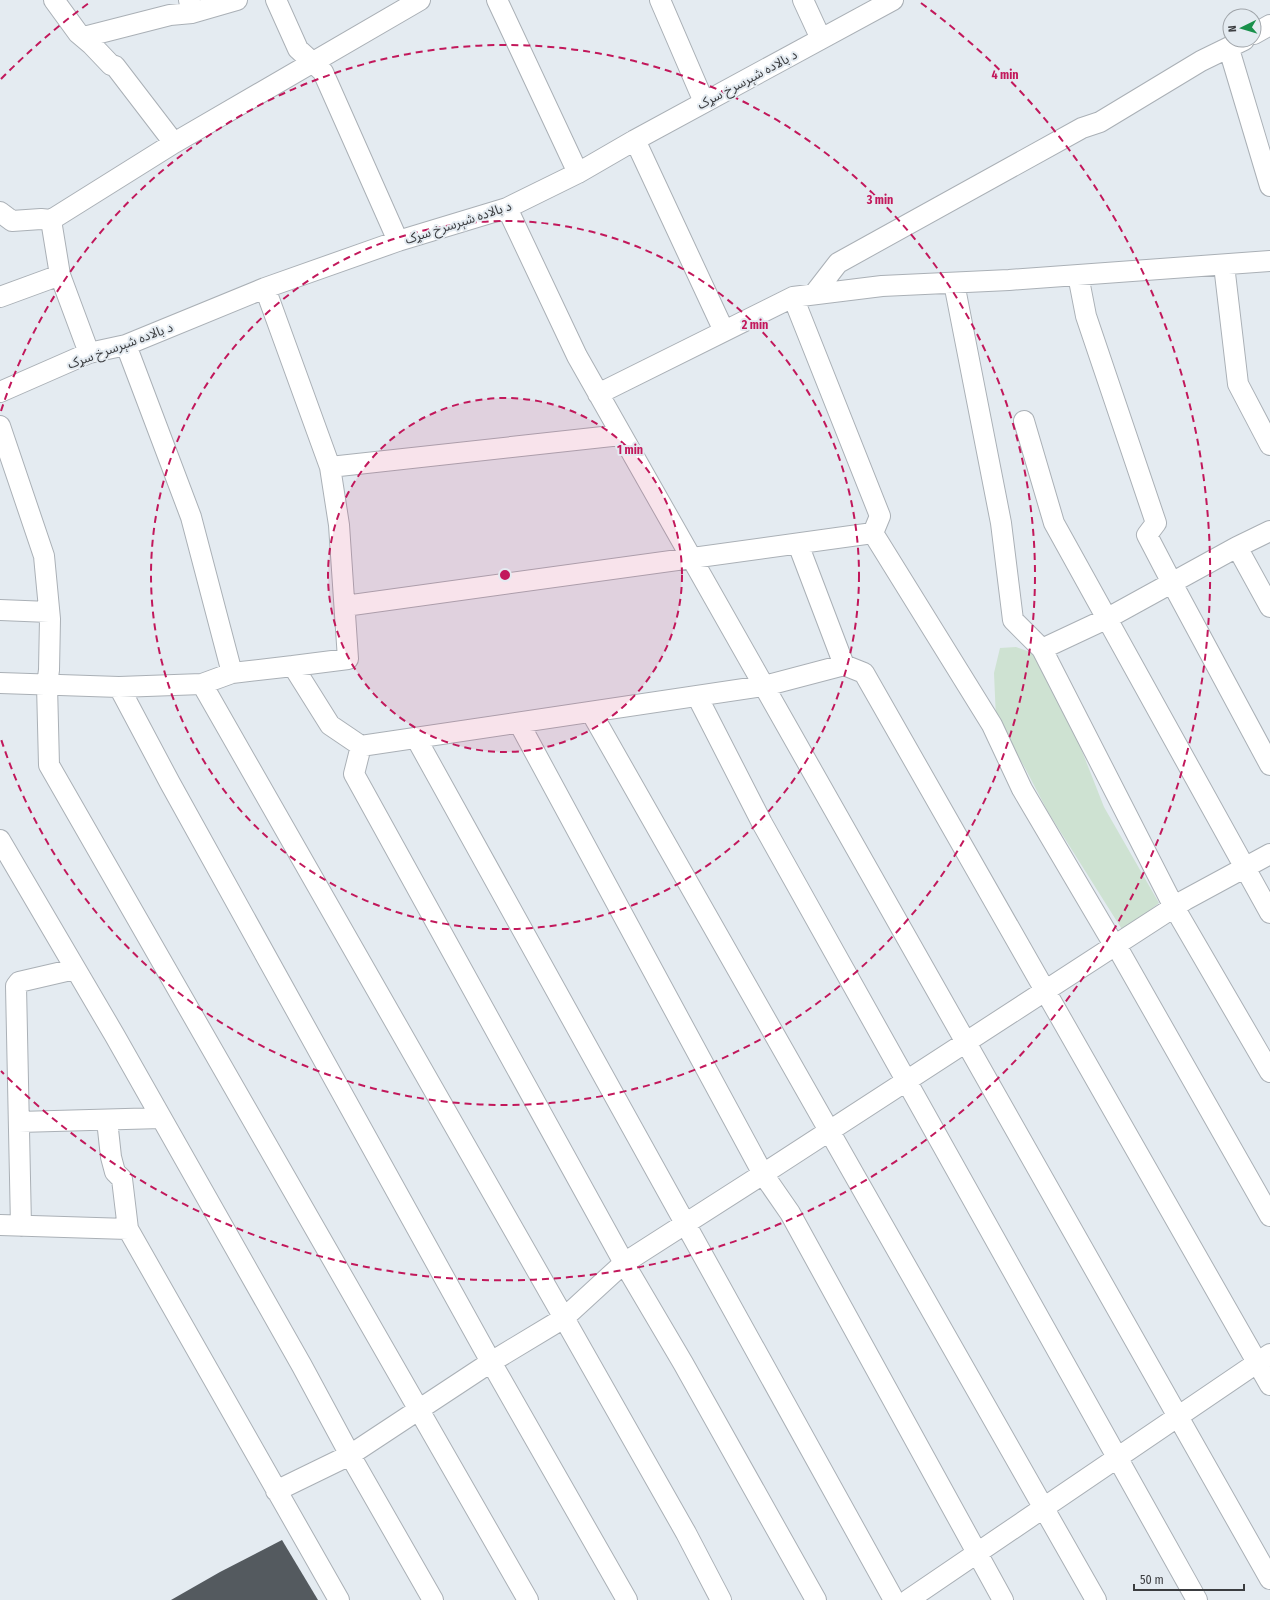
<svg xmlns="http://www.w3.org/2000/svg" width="1270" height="1600" viewBox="0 0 1270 1600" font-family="'Fira Sans Condensed','Noto Sans Arabic',sans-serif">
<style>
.green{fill:#cee2d2}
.building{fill:#545a5f}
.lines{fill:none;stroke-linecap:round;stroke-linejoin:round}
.minor-casing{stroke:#aab0b6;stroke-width:22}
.minor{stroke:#fff;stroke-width:20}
.ring{fill:none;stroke:#c2185b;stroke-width:2;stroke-dasharray:7 5}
.labels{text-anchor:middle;stroke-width:4;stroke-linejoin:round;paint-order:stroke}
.street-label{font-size:13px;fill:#3b3d40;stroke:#e4ebf1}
.centre{fill:#c2185b;stroke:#e4ebf1;stroke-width:2}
.ring-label{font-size:12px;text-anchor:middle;font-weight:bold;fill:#c2185b;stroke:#e4ebf1;stroke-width:4;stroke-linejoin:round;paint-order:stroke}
</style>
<rect width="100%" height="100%" fill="#e4ebf1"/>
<path class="green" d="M1016 647 1030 652 1039 662 1080 746 1104 807 1159 903 1123 931 1048 812 1025 768 996 719 994 673 1000 648Z"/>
<path class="building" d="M282 1540 318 1600H171L220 1572Z"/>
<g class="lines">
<defs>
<path id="minor" d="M54 0 78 33 91 44 111 65 115 66 174 143
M189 0 192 13 237 0
M276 0 298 49 323 72 398 241
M497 0 578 173
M660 0 704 102
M803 0 821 39
M1254 34 1270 25
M84 37 170 15 192 13
M1229 49 1270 186
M635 140 724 331
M507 208 577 356 1270 1579
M0 212 12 221 41 219 51 220 174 143 420 0
M51 220 60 275 89 353
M1224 265 1238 384 1270 445
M1078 275 1086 316 1156 523 1147 535 1172 583 1270 765
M954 283 1001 523 1013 620 1042 649 1174 907 1270 1072
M265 288 330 467 339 525 348 659 293 666
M814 294 838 263 1082 128 1100 122 1201 61 1244 40
M0 297 60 275
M793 297 880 516 873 533 992 725 1022 789 1114 945 1117 947 1270 1216
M126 345 191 517 232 673
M0 392 89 353 126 345 265 288 398 241 507 208 578 173 635 140 893 0
M598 394 793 297 882 286 1009 280 1270 261
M1024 421 1054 523 1270 913
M0 426 44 556 50 619 49 670 47 685 49 765 528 1600
M330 467 621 435
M798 544 844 665 864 673 1270 1385
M1237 547 1270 607
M345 606 873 533
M0 610 49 612
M1042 649 1106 619 1237 547 1270 531
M0 683 119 687 202 684 232 673 293 666 330 725 361 746 764 686 844 665
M202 684 564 1318 686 1533 721 1600
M119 687 170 783 491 1362 627 1600
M697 696 762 823 1197 1600
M591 712 1096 1600
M519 723 763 1174 790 1213 1003 1600
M416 738 894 1600
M361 746 354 774 624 1263 683 1363 816 1600
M0 840 115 1036 302 1366 350 1455 433 1600
M107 1120 111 1157 115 1172 122 1179 128 1229 339 1600
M19 1122 161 1118
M0 1225 128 1229
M21 1226 16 986 19 982 75 969
M276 1491 350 1455 491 1362 564 1318 624 1263 763 1174 1185 900 1270 854
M908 1600 1270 1354"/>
</defs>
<use href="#minor" class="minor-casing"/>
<use href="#minor" class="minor"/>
</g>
<circle cx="505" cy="575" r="177" fill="#c2185b" fill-opacity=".12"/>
<g class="ring">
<circle cx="505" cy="575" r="177"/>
<circle cx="505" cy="575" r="354"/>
<path d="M1 411A530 530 0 1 1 1 739"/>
<path d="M1 79A707 707 0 0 1 89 3M921 3A707 707 0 1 1 1 1071"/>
</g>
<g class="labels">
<g class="street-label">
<text transform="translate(747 79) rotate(-28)" y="5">د بالاده شېرسرخ سړک</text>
<text transform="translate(458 222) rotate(-18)" y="5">د بالاده شېرسرخ سړک</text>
<text transform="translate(120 345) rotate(-20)" y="5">د بالاده شېرسرخ سړک</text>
</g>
</g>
<circle cx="505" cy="575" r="6" class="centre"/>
<g class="ring-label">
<text x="1005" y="79">4 min</text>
<text x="880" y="204">3 min</text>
<text x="755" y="329">2 min</text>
<text x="630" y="454">1 min</text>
</g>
<g transform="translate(1242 28) rotate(265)"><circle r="19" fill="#e4ebf1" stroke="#a0a5aa"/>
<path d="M0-3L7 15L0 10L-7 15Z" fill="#18904b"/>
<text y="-6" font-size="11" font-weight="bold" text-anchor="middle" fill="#3b3d40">N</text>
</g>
<path d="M1134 1584v6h110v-6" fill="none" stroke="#3b3d40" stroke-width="2"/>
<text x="1140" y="1584" font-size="12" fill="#3b3d40" stroke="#e4ebf1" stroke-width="3" paint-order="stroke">50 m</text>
</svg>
